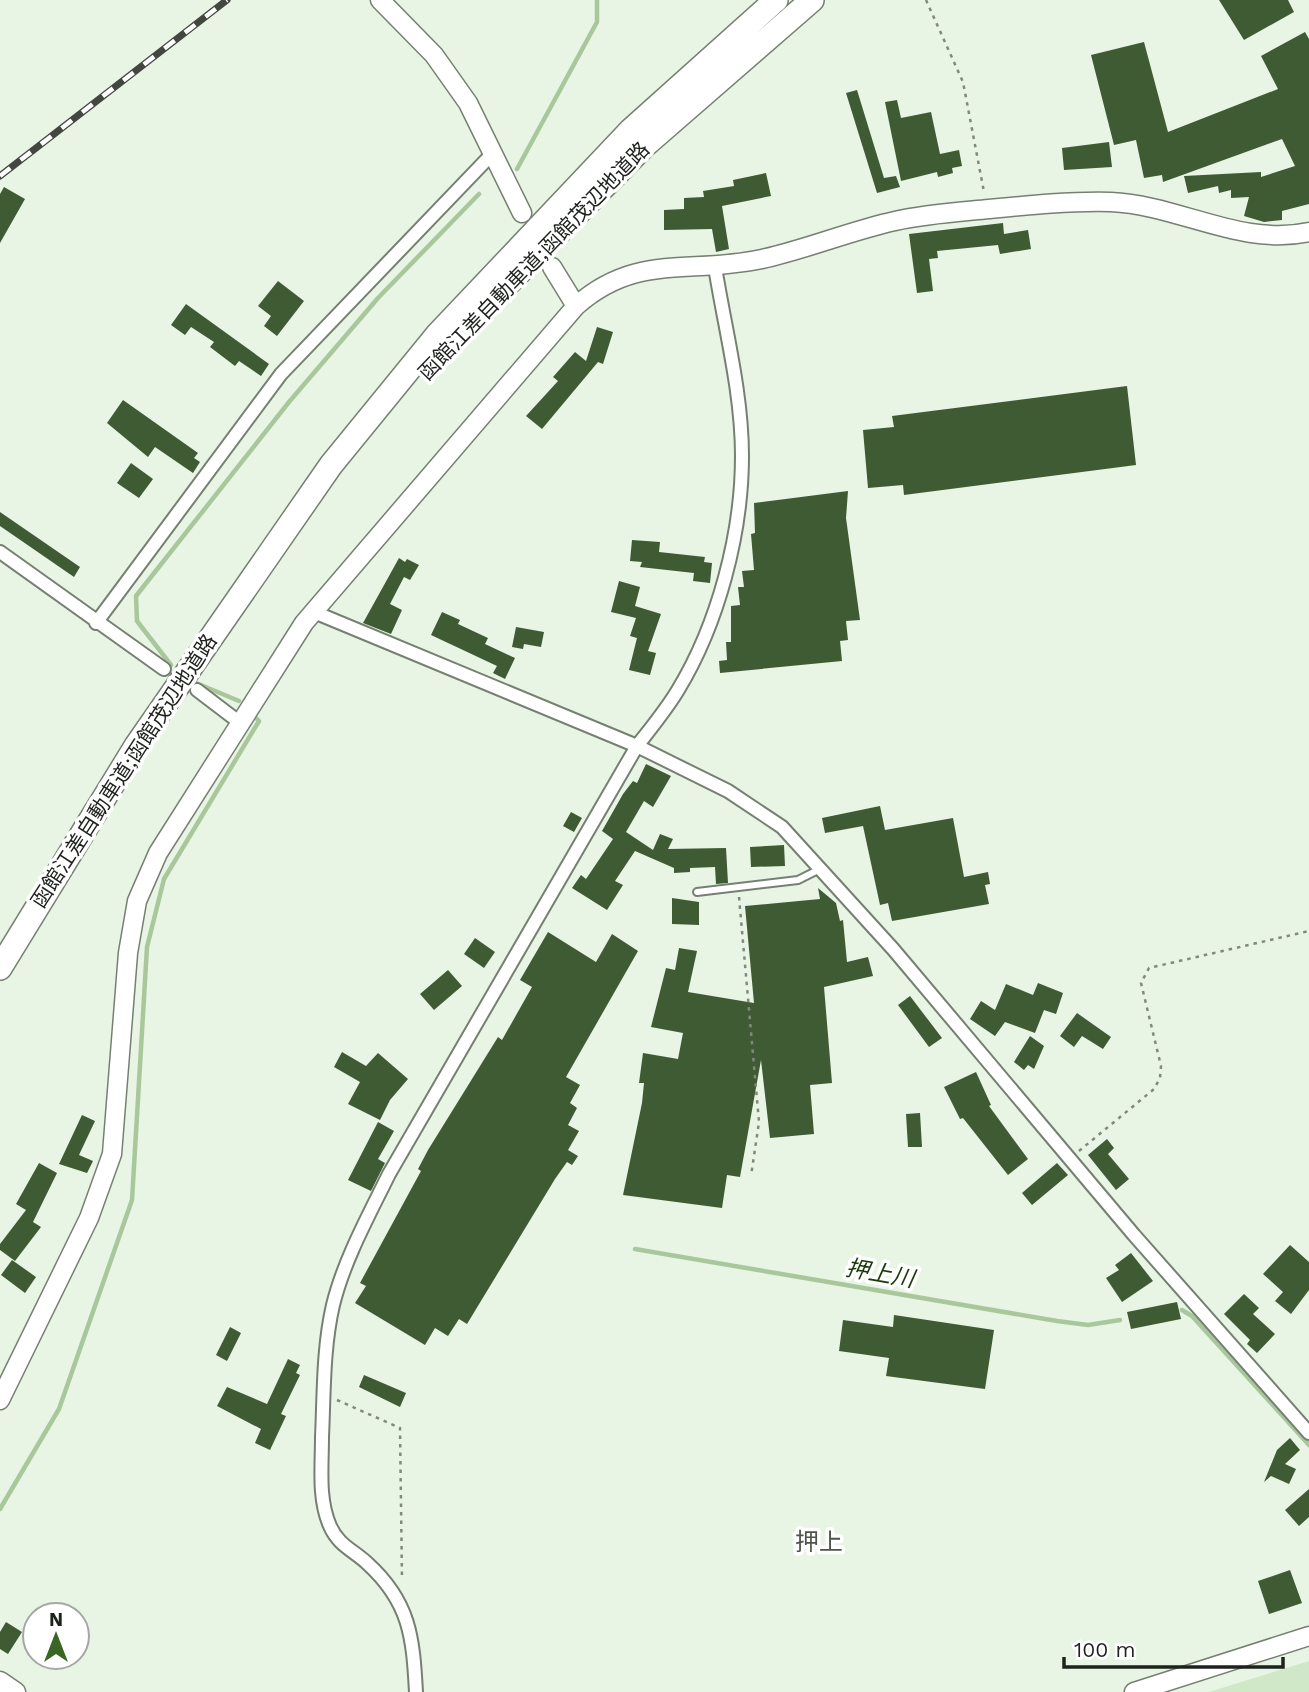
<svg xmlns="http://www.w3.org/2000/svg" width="1309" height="1692" viewBox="0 0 1309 1692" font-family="'Work Sans','Noto Sans JP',sans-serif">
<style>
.green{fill:#d0e8c7}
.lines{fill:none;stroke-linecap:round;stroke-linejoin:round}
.stream{stroke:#a8c89c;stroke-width:4.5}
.building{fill:#3f5b34}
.lane-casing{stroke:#768072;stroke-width:10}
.street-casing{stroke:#768072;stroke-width:16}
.secondary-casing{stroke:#768072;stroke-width:21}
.highway-casing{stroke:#768072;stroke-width:26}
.path{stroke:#81897e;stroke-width:2.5;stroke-dasharray:3.5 5;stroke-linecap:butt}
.lane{stroke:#fff;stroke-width:6}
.street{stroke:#fff;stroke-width:12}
.secondary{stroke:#fff;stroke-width:18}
.highway{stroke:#fff;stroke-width:23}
.rail-casing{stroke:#424740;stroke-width:7}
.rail{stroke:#fff;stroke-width:4.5;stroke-dasharray:13;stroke-linecap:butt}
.labels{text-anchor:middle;stroke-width:7;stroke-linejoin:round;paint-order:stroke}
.street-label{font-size:21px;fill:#1e221d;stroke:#fff}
.water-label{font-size:23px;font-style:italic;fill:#1b3a0c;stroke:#fff}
.quarter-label{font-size:24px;fill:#4d5649;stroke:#fff}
</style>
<rect width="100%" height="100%" fill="#e8f4e4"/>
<path class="green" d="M1309 1661V1692H1209Z"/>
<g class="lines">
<path class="stream" d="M517 169 597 22V0
M171 665 137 621 136 596 289 402 378 298 479 194
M196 683 239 701
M635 1249 1057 1321 1088 1325 1120 1320
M1182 1310 1192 1316 1309 1445
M0 1509 59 1409 132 1200 147 947 164 879 259 721 257 719"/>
</g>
<path class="building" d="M1219 0H1288L1294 12 1244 40Z
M1305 32 1309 39V204L1282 211V220L1264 222 1244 216 1249 197 1231 198V190L1219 193 1218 186 1188 193 1184 176 1261 172V177L1295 166 1282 139 1163 182 1162 175 1144 178 1136 140 1114 145 1091 55 1144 42 1168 132 1278 89 1261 56Z
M857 90 884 178 896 176 900 187 877 193 846 93Z
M897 100 901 118 931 112 940 154 959 150 962 166 952 168 953 173 938 177 937 172 901 181 885 102Z
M1109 142 1112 167 1064 170 1062 148Z
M766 173 771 196 722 206 729 249 716 252 712 229 664 230V210L684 209V198L704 197 703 191 734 186 733 180Z
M4 187 25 199 0 243V194Z
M1003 223 1004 234 1028 230 1031 249 1000 254 998 245 937 251 938 258 929 259 933 291 917 293 909 234Z
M278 281 304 301 277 336 264 326 271 316 258 306Z
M186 304 269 364 261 376 239 361 235 366 210 347 214 342 191 327 185 335 171 325Z
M597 327 613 332 603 364 598 362 542 429 526 416 558 381 553 377 575 352 586 361Z
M1127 386 1136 465 904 495 903 485 868 488 863 430 894 427 892 416Z
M123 400 198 453 194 458 200 462 193 473 155 447 148 457 107 423Z
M131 463 153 479 139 498 117 483Z
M848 491 846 518 860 620 846 621 848 640 840 641 842 661 720 673 719 661 727 660 726 642H731V606L740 605 738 587H744L742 571 754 570 751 534 755 533 754 503Z
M0 512 80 567 74 577 0 526Z
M632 540 660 542 659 552 705 557 704 562 712 563 710 583 693 581 694 573 640 567 642 562 630 561Z
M399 558 405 562 407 559 419 565 410 580 404 577 390 604 402 610 391 634 363 623Z
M619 581 640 587 635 606 661 614 648 651 656 653 650 675 629 670 637 638 630 636 636 618 611 612Z
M442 612 460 620 458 624 488 638 485 644 515 658 505 679 493 673 497 666 431 635Z
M516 627 544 632 541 647 524 644 523 649 512 647Z
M646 764 671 776 653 807 644 801 626 832 653 850 660 834 673 839 668 849 726 848 728 883 716 884 715 867 690 868V872L674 873V868L635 851 615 881 623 885 607 910 572 888 581 875 586 879 613 839 602 831 623 794 633 781 637 783Z
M880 806 885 830 953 818 964 877 988 872 990 884 985 885 989 904 892 921 888 903 880 905 863 826 825 833 822 818Z
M571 812 582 818 574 832 563 826Z
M784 845 785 866 751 867 750 847Z
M818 888 836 903 840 921 843 920 847 962 868 957 873 976 824 987 832 1083 810 1085 814 1134 770 1138 761 1060 740 1177 727 1175 722 1208 623 1195 642 1103 644 1083H639L643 1053 678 1059 683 1033 651 1027 666 968 675 970 679 948 697 951 688 992 754 1003 745 906 820 899Z
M672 898 699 902V925L672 924Z
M548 932 596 962 612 934 638 951 566 1077 580 1085 570 1103 577 1108 568 1125 579 1131 568 1150 578 1156 572 1165 567 1162 555 1179 467 1324 459 1319 448 1336 435 1328 425 1345 355 1303 366 1286 360 1283 421 1171 418 1169 428 1150 498 1037 502 1040 532 987 520 980Z
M475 938 495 952 484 968 464 954Z
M448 970 462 986 434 1010 420 994Z
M1038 983 1063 993 1056 1014 1044 1010 1035 1033 1005 1022 995 1036 970 1019 981 1001 995 1010 1006 984 1033 995Z
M910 996 942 1038 929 1047 898 1005Z
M1077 1013 1111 1037 1103 1049 1082 1036 1074 1047 1060 1036Z
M1030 1036 1044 1046 1034 1069 1028 1065 1024 1070 1014 1062Z
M342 1052 366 1066 378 1053 408 1079 390 1100 380 1120 348 1104 360 1082 334 1067Z
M976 1072 991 1105 989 1106 1028 1159 1008 1175 963 1118 960 1119 944 1087Z
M920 1113 922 1147H908L906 1114Z
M82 1115 95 1121 79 1155 93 1161 87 1173 59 1164Z
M378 1122 394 1131 378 1159 385 1163 371 1191 348 1180Z
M1107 1139 1114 1148 1108 1154 1129 1179 1116 1190 1088 1155Z
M39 1163 57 1173 33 1222 41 1227 15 1261 0 1250V1244L26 1210 16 1204Z
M1057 1163 1068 1175 1032 1205 1022 1193Z
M1290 1245 1309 1262V1290L1291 1314 1275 1301 1283 1292 1263 1274Z
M1131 1253 1153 1281 1122 1302 1106 1278 1119 1270 1115 1265Z
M12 1260 36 1277 25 1293 1 1275Z
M1244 1294 1259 1308 1253 1314 1275 1334 1257 1353 1247 1344 1250 1340 1224 1314Z
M1177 1302 1181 1319 1131 1329 1127 1312Z
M894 1315 994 1330 985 1389 886 1376 889 1358 839 1351 843 1320 893 1327Z
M230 1327 241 1333 227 1361 216 1355Z
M288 1359 300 1365 296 1373 300 1375 281 1414 286 1416 270 1450 255 1443 261 1429 217 1406 227 1387 267 1404Z
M364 1375 406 1393 400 1407 359 1387Z
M1290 1438 1300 1450 1285 1464 1296 1469 1289 1484 1271 1476 1264 1482 1277 1450Z
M1309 1489V1517L1299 1526 1285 1510Z
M1290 1570 1302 1603 1269 1614 1258 1581Z
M6 1622 22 1632 8 1654 0 1649V1632Z"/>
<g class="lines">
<defs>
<path id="lane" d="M697 892 798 880 820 869"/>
<path id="street" d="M0 552 164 669
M314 612 637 746 728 791 782 827 893 949 1134 1235 1309 1433
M96 623 281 374 493 153
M197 690 239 722
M416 1692C413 1637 410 1602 367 1563 353 1550 338 1545 330 1526 318 1499 322 1467 322 1437 324 1394 323 1348 333 1305 344 1260 369 1215 389 1174L637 746C651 728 666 710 678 690 718 624 742 534 742 456 742 393 725 329 715 267"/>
<path id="secondary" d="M380 0 434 55 468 103 522 213
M552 267 576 306
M0 1400 89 1218 112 1154 128 953 137 901 158 853 304 623 576 306C637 252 690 275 762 259 807 249 850 231 895 221 926 214 958 212 989 209 1030 205 1070 201 1111 202 1179 205 1241 247 1309 232
M0 1681 16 1692
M1134 1692 1309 1636"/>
<path id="highway" d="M475 317 643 147 812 0
M0 968 136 746 331 465 437 335 631 130 776 0"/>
</defs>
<use href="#lane" class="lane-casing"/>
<use href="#street" class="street-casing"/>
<use href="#secondary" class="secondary-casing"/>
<use href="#highway" class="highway-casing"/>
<path class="path" d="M926 0 963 82 984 192
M739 897 759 1122 751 1176
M1079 1151 1154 1089 1160 1078 1161 1066 1141 983 1149 968 1309 931
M337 1400 400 1428 402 1580"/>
<use href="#lane" class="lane"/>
<use href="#street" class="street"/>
<use href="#secondary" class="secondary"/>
<use href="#highway" class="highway"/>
<defs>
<path id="rail" d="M0 176 227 0"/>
</defs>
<use href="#rail" class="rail-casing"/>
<use href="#rail" class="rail"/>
</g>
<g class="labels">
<g class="street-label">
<text transform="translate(534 261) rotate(-46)" y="7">函館江差自動車道;函館茂辺地道路</text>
<text transform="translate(124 771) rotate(-57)" y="7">函館江差自動車道;函館茂辺地道路</text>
</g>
<g class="water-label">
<text transform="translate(880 1273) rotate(10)" y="8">押上川</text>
</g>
<g class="quarter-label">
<text x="819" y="1550">押上</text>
</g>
</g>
<g transform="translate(56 1636)"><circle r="33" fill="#ffffff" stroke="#a5a7a5" stroke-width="2"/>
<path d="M0-5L12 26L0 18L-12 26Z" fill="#396625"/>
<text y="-10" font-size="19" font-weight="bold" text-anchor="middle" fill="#1e221d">N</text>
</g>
<path d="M1064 1657v10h219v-10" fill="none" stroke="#1e221d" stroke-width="3.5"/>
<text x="1074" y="1657" font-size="21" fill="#1e221d" stroke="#ffffff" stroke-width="5" paint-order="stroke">100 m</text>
</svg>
